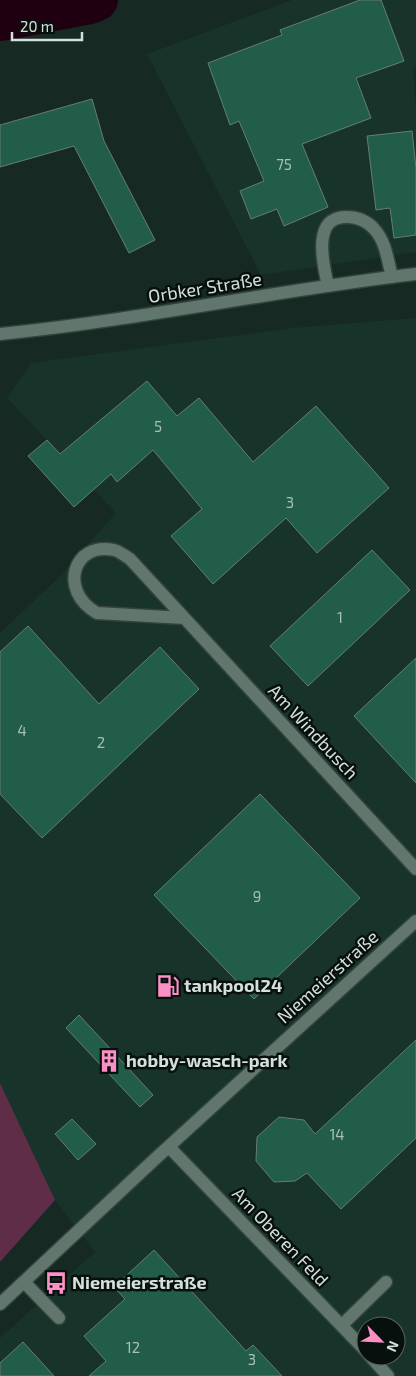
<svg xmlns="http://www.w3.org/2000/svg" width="416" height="1376" viewBox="0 0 416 1376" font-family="'Exo 2',sans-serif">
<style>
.built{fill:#18342a;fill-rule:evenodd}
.green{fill:#5f2d47}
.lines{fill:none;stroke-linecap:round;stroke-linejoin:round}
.river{stroke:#1e0010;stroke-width:42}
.building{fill:#225d49;stroke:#677d74}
.lane-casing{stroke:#34433d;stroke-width:15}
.street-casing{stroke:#34433d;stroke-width:15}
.secondary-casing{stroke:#34433d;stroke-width:15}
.lane{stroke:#61776e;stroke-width:12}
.street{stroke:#61776e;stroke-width:12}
.secondary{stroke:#61776e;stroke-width:12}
.labels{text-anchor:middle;stroke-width:5;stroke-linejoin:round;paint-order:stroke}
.number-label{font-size:15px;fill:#a8bfb6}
.street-label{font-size:18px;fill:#d4e0db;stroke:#08100d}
.poi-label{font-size:18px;font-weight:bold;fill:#d4e0db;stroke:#08100d;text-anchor:start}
</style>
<rect width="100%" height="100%" fill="#162922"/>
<path class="built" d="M292 0H416V67L413 68 416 108V252L261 275 147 54Z
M416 318V1376H0V1338L95 1252 55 1200 0 1083V633L58 578 116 513 7 398 31 363 293 328ZM366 1326H396V1356H366Z"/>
<path class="green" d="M0 1083 55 1200 0 1262Z"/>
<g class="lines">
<path class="river" d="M0 20 90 3 97 0"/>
</g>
<path class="building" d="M360 0H381L404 61 356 78 371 118 302 144 328 207 284 226 277 209 251 219 240 191 264 181 239 121 230 125 208 63 282 35 280 30Z
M92 99 104 141 155 240 129 253 74 146 0 167V125Z
M412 131 416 168V235L394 238 390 208 376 210 367 136Z
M147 381 177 416 199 398 253 462 316 406 389 488 317 553 286 518 213 584 171 536 202 509 153 450 117 482 111 474 74 507 28 456 47 440 60 454Z
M372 550 410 590 308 686 270 646Z
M28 626 99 704 160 647 199 689 42 838 0 794V652Z
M416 658V783L354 716Z
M260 794 360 898 254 999 154 895Z
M79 1015 153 1095 140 1107 66 1028Z
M416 1040V1138L341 1209 307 1173 295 1181 274 1182 256 1161 257 1137 279 1117 304 1120 315 1134Z
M72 1119 96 1144 78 1160 55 1134Z
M154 1250 246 1351 253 1345 282 1376H89L106 1361 84 1336 125 1299 114 1287Z
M23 1342 54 1376H0V1363Z"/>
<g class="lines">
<defs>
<path id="lane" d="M328 286C323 264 311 215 348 217 358 217 369 222 375 230 386 242 388 262 392 277
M24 1282 59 1318
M342 1325 386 1282"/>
<path id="street" d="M184 618 97 613C58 591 73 541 114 550 119 551 125 556 130 559L416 869
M169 1147 366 1351
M370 1356 388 1376"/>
<path id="secondary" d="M0 334C140 320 277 290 416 274
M0 1304 155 1159 416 921"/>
</defs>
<use href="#lane" class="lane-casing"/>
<use href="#street" class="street-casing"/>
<use href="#secondary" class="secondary-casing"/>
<use href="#lane" class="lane"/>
<use href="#street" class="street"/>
<use href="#secondary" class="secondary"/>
</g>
<defs>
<symbol id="fuel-bare" viewBox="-9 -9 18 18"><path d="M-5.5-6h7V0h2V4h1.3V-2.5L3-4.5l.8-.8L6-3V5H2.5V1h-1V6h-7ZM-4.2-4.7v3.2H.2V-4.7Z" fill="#fb8fc6" stroke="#08100d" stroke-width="2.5" paint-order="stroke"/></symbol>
<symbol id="building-bare" viewBox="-9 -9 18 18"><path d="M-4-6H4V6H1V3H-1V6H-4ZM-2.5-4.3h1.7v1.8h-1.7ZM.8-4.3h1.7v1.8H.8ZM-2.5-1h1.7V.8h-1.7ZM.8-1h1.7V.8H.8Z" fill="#fb8fc6" stroke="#08100d" stroke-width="2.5" paint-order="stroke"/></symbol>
<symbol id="bus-bare" viewBox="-9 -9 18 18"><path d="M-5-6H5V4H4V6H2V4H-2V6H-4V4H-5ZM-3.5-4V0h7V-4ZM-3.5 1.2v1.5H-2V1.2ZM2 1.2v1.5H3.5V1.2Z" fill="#fb8fc6" stroke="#08100d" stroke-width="2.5" paint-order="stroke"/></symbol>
</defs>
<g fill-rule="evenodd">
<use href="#fuel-bare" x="152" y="970" width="32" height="32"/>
<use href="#building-bare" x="93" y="1045" width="32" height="32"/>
<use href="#bus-bare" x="40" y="1267" width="32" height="32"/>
</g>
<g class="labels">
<g class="number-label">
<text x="284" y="170">75</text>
<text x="158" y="432">5</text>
<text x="290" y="508">3</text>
<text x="340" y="623">1</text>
<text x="22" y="736">4</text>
<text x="101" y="748">2</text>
<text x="257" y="902">9</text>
<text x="337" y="1140">14</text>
<text x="133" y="1353">12</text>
<text x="252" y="1365">3</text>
</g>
<g class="street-label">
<text transform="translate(205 288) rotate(-9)" y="6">Orbker Straße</text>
<text transform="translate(313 732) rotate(47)" y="6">Am Windbusch</text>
<text transform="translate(328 977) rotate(-42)" y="6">Niemeierstraße</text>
<text transform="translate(280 1237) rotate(46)" y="6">Am Oberen Feld</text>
</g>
<g class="poi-label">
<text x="184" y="992">tankpool24</text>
<text x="126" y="1067">hobby-wasch-park</text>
<text x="72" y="1289">Niemeierstraße</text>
</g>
</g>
<g transform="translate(381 1341) rotate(114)"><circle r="24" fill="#08100d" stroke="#5a635f"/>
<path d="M0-4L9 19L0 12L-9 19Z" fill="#fb8fc6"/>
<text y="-8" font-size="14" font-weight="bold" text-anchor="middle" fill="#d4e0db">N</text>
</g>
<path d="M12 32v8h70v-8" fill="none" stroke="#d4e0db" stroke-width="2.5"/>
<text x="20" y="32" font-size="15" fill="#d4e0db" stroke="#08100d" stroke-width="4" paint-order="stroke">20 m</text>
</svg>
